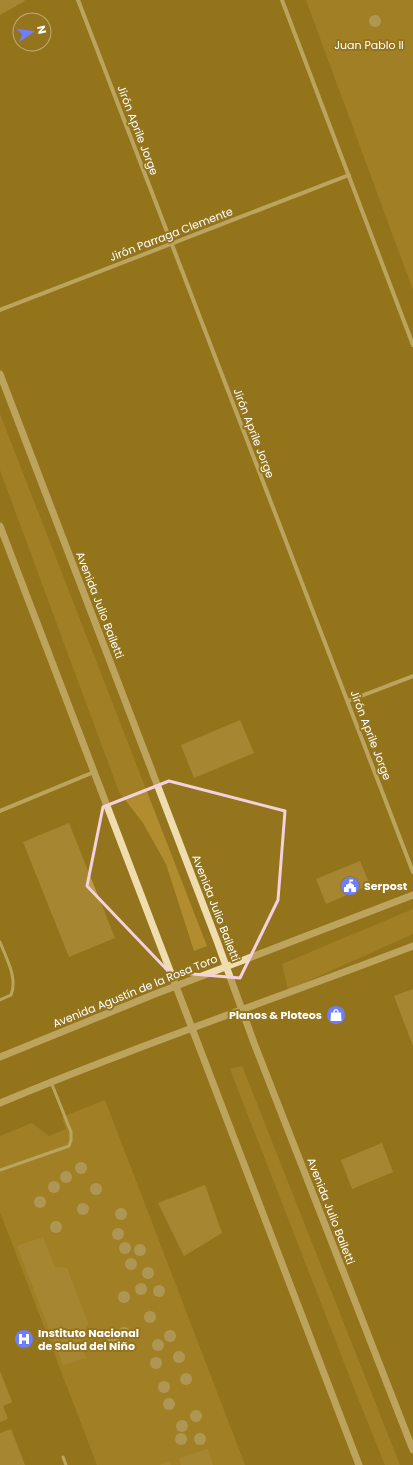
<svg xmlns="http://www.w3.org/2000/svg" width="413" height="1465" viewBox="0 0 413 1465" font-family="Poppins,sans-serif">
<style>
.green{fill:#b28d30}
.building{fill:#bd9c49}
.lines{fill:none;stroke-linecap:round;stroke-linejoin:round}
.service{stroke:#efddaf;stroke-width:3}
.minor{stroke:#efddaf;stroke-width:4}
.tertiary{stroke:#efddaf;stroke-width:7}
.tree{fill:#cfc099}
.marked{fill:none;stroke:#f3d1de;stroke-width:3;stroke-linejoin:round}
.labels{text-anchor:middle;stroke-width:4;stroke-linejoin:round;paint-order:stroke}
.park-label{font-size:11px;fill:#fff;stroke:#94741c}
.street-label{font-size:11px;fill:#fff;stroke:#94741c}
.poi-label{font-size:11px;font-weight:bold;fill:#fff;stroke:#94741c;text-anchor:start}
</style>
<rect width="100%" height="100%" fill="#94741c"/>
<path class="green" d="M306 0H413V290Z
M0 414 207 946 194 951 166 864 143 823 119 792 0 470Z
M413 909V934L288 990 282 964Z
M242 1066 400 1465H385L354 1388 230 1069Z
M105 1100 245 1465H97L0 1212V1136L32 1123 49 1136 66 1129 62 1117Z"/>
<path class="building" d="M0 0H24L25 1 0 15Z
M240 720 254 753 194 778 181 745Z
M69 823 115 938 69 957 23 842Z
M360 861 370 885 326 904 316 879Z
M413 989V1046L394 996Z
M382 1143 393 1172 352 1189 341 1160Z
M205 1185 222 1233 184 1256 158 1203Z
M43 1237 55 1267 67 1268 88 1323 79 1343 86 1358 63 1365 17 1246Z
M0 1371 12 1402 3 1406 8 1419 0 1422Z
M11 1429 25 1465H0V1433Z
M208 1449 213 1465H181L179 1458Z
M170 1461 171 1465H159Z"/>
<g class="lines">
<path class="service" d="M0 942C6 958 18 978 11 995L0 1000
M0 1170 69 1146 71 1140V1132L51 1082
M63 1457 66 1465"/>
<path class="minor" d="M78 0 413 872
M282 0 413 345
M0 310 349 175
M348 701 413 676
M0 811 94 772"/>
<path class="tertiary" d="M0 374 217 941 254 1043 413 1450
M0 526 359 1465
M0 1057 155 994 413 895
M0 1103C136 1046 275 999 413 946"/>
</g>
<g class="tree">
<circle cx="375" cy="21" r="6"/>
<circle cx="81" cy="1168" r="6"/>
<circle cx="66" cy="1177" r="6"/>
<circle cx="54" cy="1187" r="6"/>
<circle cx="96" cy="1189" r="6"/>
<circle cx="40" cy="1202" r="6"/>
<circle cx="83" cy="1209" r="6"/>
<circle cx="121" cy="1214" r="6"/>
<circle cx="56" cy="1227" r="6"/>
<circle cx="118" cy="1234" r="6"/>
<circle cx="125" cy="1248" r="6"/>
<circle cx="140" cy="1250" r="6"/>
<circle cx="131" cy="1264" r="6"/>
<circle cx="148" cy="1273" r="6"/>
<circle cx="141" cy="1289" r="6"/>
<circle cx="159" cy="1291" r="6"/>
<circle cx="124" cy="1297" r="6"/>
<circle cx="150" cy="1317" r="6"/>
<circle cx="124" cy="1333" r="6"/>
<circle cx="170" cy="1336" r="6"/>
<circle cx="113" cy="1338" r="6"/>
<circle cx="158" cy="1345" r="6"/>
<circle cx="179" cy="1357" r="6"/>
<circle cx="156" cy="1363" r="6"/>
<circle cx="186" cy="1379" r="6"/>
<circle cx="164" cy="1387" r="6"/>
<circle cx="169" cy="1404" r="6"/>
<circle cx="196" cy="1416" r="6"/>
<circle cx="182" cy="1426" r="6"/>
<circle cx="181" cy="1439" r="6"/>
<circle cx="200" cy="1439" r="6"/>
</g>
<path d="M0 0H413V1465H0ZM169 781 285 811 278 900 240 978 169 972 87 886 103 807Z" fill="#94741c" fill-opacity=".55" fill-rule="evenodd"/>
<path class="marked" d="M169 781 285 811 278 900 240 978 169 972 87 886 103 807Z"/>
<defs>
<symbol id="civic-disc" viewBox="-11 -11 22 22"><circle r="9.5" fill="#6d7fff" stroke="#94741c"/><path d="M-.6-6.5H3V-4.5H.6V-3L4-1V1h2V6H-6V1h2V-1L-.6-3ZM-1.2 2.5V6h2.4V2.5Z" fill="#fff"/></symbol>
<symbol id="shop-disc" viewBox="-11 -11 22 22"><circle r="9.5" fill="#6d7fff" stroke="#94741c"/><path d="M-5-2.5h2.3a2.7 3.5 0 0 1 5.4 0H5L5.5 6h-11ZM-1.5-2.5h3a1.5 2.3 0 0 0-3 0Z" fill="#fff"/></symbol>
<symbol id="hospital-disc" viewBox="-11 -11 22 22"><circle r="9.5" fill="#6d7fff" stroke="#94741c"/><path d="M-5-5h3v3.5h4V-5h3V5h-3V1.5h-4V5h-3Z" fill="#fff"/></symbol>
</defs>
<g fill-rule="evenodd">
<use href="#civic-disc" x="339" y="875" width="22" height="22"/>
<use href="#shop-disc" x="325" y="1004" width="22" height="22"/>
<use href="#hospital-disc" x="13" y="1328" width="22" height="22"/>
</g>
<g class="labels">
<g class="park-label">
<text x="369" y="49">Juan Pablo II</text>
</g>
<g class="street-label">
<text transform="translate(138 130) rotate(69)" y="4">Jirón Aprile Jorge</text>
<text transform="translate(171 234) rotate(-21)" y="4">Jirón Parraga Clemente</text>
<text transform="translate(254 433) rotate(69)" y="4">Jirón Aprile Jorge</text>
<text transform="translate(100 605) rotate(69)" y="4">Avenida Julio Bailetti</text>
<text transform="translate(371 735) rotate(69)" y="4">Jirón Aprile Jorge</text>
<text transform="translate(216 908) rotate(69)" y="4">Avenida Julio Bailetti</text>
<text transform="translate(135 991) rotate(-22)" y="4">Avenida Agustín de la Rosa Toro</text>
<text transform="translate(331 1211) rotate(69)" y="4">Avenida Julio Bailetti</text>
</g>
<g class="poi-label">
<text x="364" y="890">Serpost</text>
<text x="322" y="1019" text-anchor="end">Planos &amp; Ploteos</text>
<text x="38" y="1337">Instituto Nacional<tspan x="38" dy="13">de Salud del Niño</tspan></text>
</g>
</g>
<g transform="translate(32 32) rotate(77)"><circle r="19" fill="#94741c" stroke="#bfac77"/>
<path d="M0-3L7 15L0 10L-7 15Z" fill="#6d7fff"/>
<text y="-6" font-size="11" font-weight="bold" text-anchor="middle" fill="#ffffff">N</text>
</g>
</svg>
